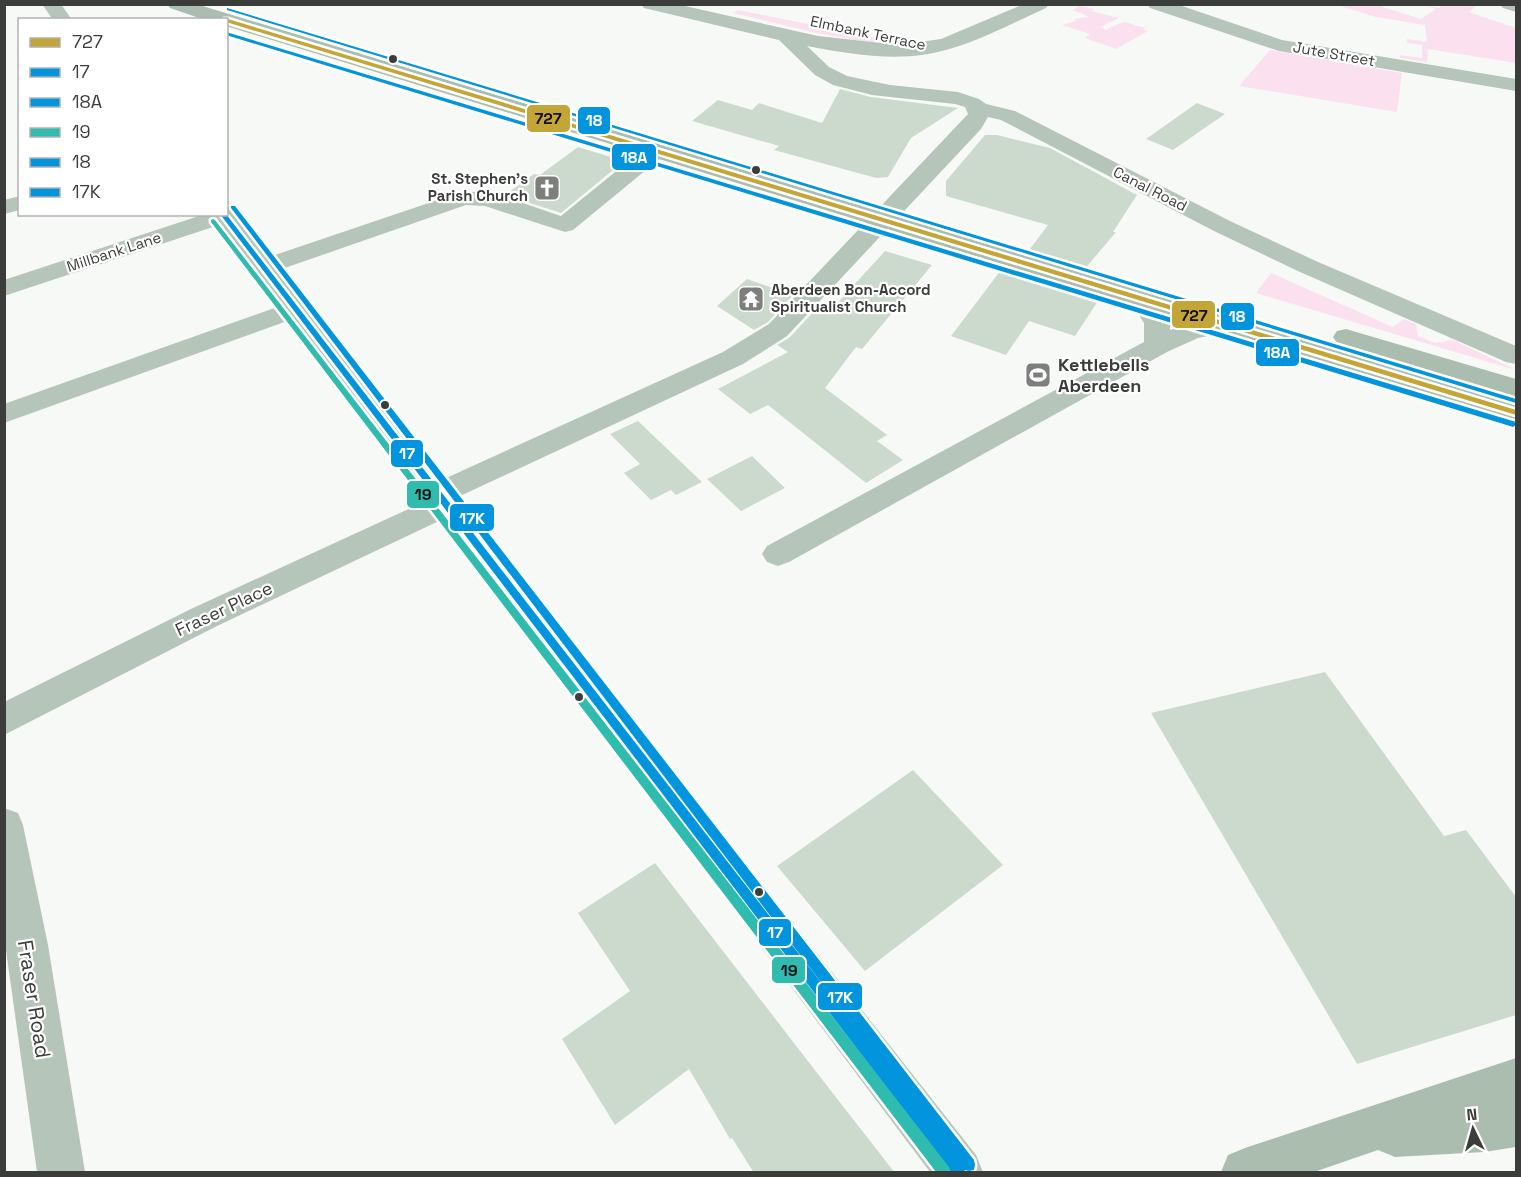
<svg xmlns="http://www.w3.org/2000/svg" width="1521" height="1177" viewBox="0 0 1521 1177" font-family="'Space Grotesk',sans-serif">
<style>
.green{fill:#fbe0f0}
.building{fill:#ccdace}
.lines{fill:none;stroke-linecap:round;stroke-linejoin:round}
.minor{fill:#b6c5b9;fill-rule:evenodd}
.major{fill:#abbdaf;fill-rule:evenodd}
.bus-1-casing{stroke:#fff;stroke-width:5}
.bus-2-casing{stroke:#fff;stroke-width:5}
.bus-3-casing{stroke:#fff;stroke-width:5}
.bus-4-casing{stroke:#fff;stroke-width:5}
.bus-5-casing{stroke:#fff;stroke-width:5}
.bus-6-casing{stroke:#fff;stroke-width:5}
.bus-1{fill:#c4a638;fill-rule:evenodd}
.bus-2{fill:#0295dd;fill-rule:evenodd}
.bus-3{fill:#0295dd;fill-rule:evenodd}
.bus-4{fill:#2fbbad;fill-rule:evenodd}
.bus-5{fill:#0295dd;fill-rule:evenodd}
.bus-6{fill:#0295dd;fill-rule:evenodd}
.bus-dot{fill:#3b3d3b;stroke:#fff;stroke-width:2}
.labels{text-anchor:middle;stroke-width:4.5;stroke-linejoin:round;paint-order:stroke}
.far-street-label{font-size:15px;fill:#3b3d3b;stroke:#fff}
.far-poi-label{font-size:15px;font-weight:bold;fill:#3b3d3b;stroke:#fff;text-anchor:end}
.poi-label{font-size:18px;font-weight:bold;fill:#3b3d3b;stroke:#fff;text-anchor:start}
.street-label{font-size:18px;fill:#3b3d3b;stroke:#fff}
.near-street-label{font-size:21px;fill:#3b3d3b;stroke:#fff}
.line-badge{stroke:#fff;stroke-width:2}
.badge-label{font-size:16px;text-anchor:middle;font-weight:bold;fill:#fff}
.pale-badge-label{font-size:16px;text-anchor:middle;font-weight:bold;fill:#111}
</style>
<rect width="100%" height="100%" fill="#f7f9f7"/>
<path class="green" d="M1337 5H1377L1421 19 1436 9 1423 5 1439 8 1443 5H1477L1469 12 1516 28V63L1428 49 1427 62 1400 58V55L1422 58V45L1407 43V39L1427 42 1425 25 1376 17Z
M1079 6 1094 9 1092 11 1095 12 1119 18 1100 27 1106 30C1133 15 1125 26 1145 27L1143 29 1148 31 1116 49 1085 38 1090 34 1062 25 1076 21 1074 19 1089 17 1073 10Z
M738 10 891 41 897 44 861 41 817 33 733 13Z
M1270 50 1402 73 1397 112 1239 86Z
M1271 273 1393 327 1404 319 1416 324 1418 336 1435 343 1453 340 1516 370 1256 293Z"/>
<path class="building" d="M840 89 871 97 958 108 911 138 888 177 876 178 774 150 779 146 692 121 718 100 752 110 759 103 822 123Z
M1197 103 1225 114 1173 150 1146 139Z
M985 135H997L1050 148 1137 195 1113 232H1116L1084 270 1027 253 1048 225 946 196V181Z
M578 147 624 161 561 213 505 195 534 174 540 175Z
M885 251 932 265 862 349 856 347 825 388 887 435 877 441 903 460 866 483 768 405 750 414 718 389 788 352 777 345 789 338 820 305 832 309Z
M1001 270 1012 274 1014 270 1070 287 1067 291 1098 301 1075 336 1029 321 1006 355 951 336Z
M747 279 793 295 768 322 754 330 717 306Z
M638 421 702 482 676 495 671 490 651 500 624 473 640 464 610 434Z
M752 456 785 488 741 511 707 479Z
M1325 672 1444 836 1466 830 1516 897V1015L1357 1064 1151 713Z
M913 770 1003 865 865 971 777 866Z
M655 863 821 1078 895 1173H754L732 1138 730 1139 689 1069 615 1125 562 1039 630 991 578 913Z"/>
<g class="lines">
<path class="minor" d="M42 4H61L72 20H53Z
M641 4H676L818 36 899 45 941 39 1024 4H1049L1046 8C1006 26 966 49 922 55 884 60 844 53 807 46L829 67 847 76 890 85 958 92 979 99 986 104 1015 111 1230 221 1318 262 1516 346V364L1506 362 1300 272 1214 231 1001 120 988 117 981 129 787 336 743 364 458 497 976 1155 983 1172H930L441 520 217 626 4 735V702L193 608 426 501 290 320 4 423V404L280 306 219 225 4 296V280L205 214H226V208L231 209 269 257 464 191 496 194 561 216 647 146 655 144 663 146 666 151 663 156 573 230 565 232 485 206 466 205 279 270 444 479 723 352 769 324 968 114 965 107 955 104 872 95 833 85 815 75 779 40 644 8Z
M1147 4H1176L1282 40 1516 79V91L1279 51 1150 8Z
M1500 4H1516V12L1503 8Z
M20 196V210L4 214V200Z
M1142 291 1151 294 1170 323V330C1189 322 1215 314 1234 319L1238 325 1234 331 1198 338 1167 352 789 562 778 566 767 562 762 554 767 546 1144 342V323L1129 299 1133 294Z
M4 808 18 813 23 825 48 945 85 1172H37L4 936Z"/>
<path class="major" d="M167 4H196L1516 403V422L226 26V20H205L170 8Z
M1346 329 1516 379V397L1337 343 1333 337 1337 331Z
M1516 1058V1147L1484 1152 1395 1157 1378 1150 1314 1172H1221L1228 1155 1245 1148Z"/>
<defs>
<path id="bus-1" d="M224 19H228L1516 410V415L226 22V20Z"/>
<path id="bus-2" d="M220 214H226L964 1167 965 1172H951Z"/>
<path id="bus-3" d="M226 32 1516 422V425L1513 427 1510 426 226 35Z"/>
<path id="bus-4" d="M213 219 215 220 949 1167 950 1172H936L211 222V220Z"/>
<path id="bus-5" d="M227 8 1516 399V403L227 10Z"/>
<path id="bus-6" d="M231 206H235L974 1160 975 1165 974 1170 969 1171 964 1170 231 208Z"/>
</defs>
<use href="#bus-1" class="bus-1-casing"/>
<use href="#bus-2" class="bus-2-casing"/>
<use href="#bus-3" class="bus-3-casing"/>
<use href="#bus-4" class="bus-4-casing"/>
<use href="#bus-5" class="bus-5-casing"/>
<use href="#bus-6" class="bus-6-casing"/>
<use href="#bus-1" class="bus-1"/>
<use href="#bus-2" class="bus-2"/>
<use href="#bus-3" class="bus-3"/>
<use href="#bus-4" class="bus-4"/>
<use href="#bus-5" class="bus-5"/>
<use href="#bus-6" class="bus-6"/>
</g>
<defs>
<symbol id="church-square" viewBox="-11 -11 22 22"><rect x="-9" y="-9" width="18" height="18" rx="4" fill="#7d7f7d" stroke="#fff"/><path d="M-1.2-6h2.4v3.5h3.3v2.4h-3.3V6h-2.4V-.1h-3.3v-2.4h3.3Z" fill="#fff"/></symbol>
<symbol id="temple-square" viewBox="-11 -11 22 22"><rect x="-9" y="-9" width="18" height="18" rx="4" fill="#7d7f7d" stroke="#fff"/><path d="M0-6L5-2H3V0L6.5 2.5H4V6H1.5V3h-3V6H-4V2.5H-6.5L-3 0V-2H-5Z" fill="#fff"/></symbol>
<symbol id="stadium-square" viewBox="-11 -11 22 22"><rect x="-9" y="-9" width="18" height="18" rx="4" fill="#7d7f7d" stroke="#fff"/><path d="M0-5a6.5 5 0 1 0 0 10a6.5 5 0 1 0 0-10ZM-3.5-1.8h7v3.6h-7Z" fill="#fff"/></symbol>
</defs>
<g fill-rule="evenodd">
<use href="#church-square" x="532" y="173" width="30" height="30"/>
<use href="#temple-square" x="736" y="284" width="30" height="30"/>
<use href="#stadium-square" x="1023" y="360" width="30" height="30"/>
</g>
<g class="bus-dot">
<circle cx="393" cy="59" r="5"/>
<circle cx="756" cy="170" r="5"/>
<circle cx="385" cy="405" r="5"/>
<circle cx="579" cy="697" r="5"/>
<circle cx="759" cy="892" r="5"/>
</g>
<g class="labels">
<g class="far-street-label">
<text transform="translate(868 33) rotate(12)" y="5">Elmbank Terrace</text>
<text transform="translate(1334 54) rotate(10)" y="5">Jute Street</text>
<text transform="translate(1150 189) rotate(27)" y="5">Canal Road</text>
<text transform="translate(114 252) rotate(-18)" y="5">Millbank Lane</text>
</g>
<g class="far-poi-label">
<text x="528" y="184">St. Stephen's<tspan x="528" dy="17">Parish Church</tspan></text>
<text x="771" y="295" text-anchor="start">Aberdeen Bon-Accord<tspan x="771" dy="17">Spiritualist Church</tspan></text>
</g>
<g class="poi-label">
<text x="1058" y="371">Kettlebells<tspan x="1058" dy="21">Aberdeen</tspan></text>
</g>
<g class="street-label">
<text transform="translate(224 609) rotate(-25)" y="6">Fraser Place</text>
</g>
<g class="near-street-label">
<text transform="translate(34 999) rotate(81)" y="7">Fraser Road</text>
</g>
</g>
<g class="line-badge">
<rect x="526" y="104" width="45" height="29" rx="6" fill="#c4a638"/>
<rect x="577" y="106" width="34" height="29" rx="6" fill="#0295dd"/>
<rect x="611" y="143" width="46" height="28" rx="6" fill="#0295dd"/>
<rect x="1171" y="300" width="45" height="29" rx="6" fill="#c4a638"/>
<rect x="1220" y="302" width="35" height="29" rx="6" fill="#0295dd"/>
<rect x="1255" y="338" width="45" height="29" rx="6" fill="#0295dd"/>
<rect x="390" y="439" width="34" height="29" rx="6" fill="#0295dd"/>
<rect x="406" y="480" width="34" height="29" rx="6" fill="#2fbbad"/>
<rect x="449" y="503" width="46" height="29" rx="6" fill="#0295dd"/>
<rect x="758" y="918" width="34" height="29" rx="6" fill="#0295dd"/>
<rect x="771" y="956" width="35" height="28" rx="6" fill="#2fbbad"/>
<rect x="817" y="982" width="46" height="29" rx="6" fill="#0295dd"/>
</g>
<g class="badge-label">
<text x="594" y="126">18</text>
<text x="634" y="163">18A</text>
<text x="1237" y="322">18</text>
<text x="1277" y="358">18A</text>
<text x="407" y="459">17</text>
<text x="472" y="524">17K</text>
<text x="775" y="938">17</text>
<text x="840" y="1003">17K</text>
</g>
<g class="pale-badge-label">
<text x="548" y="124">727</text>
<text x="1194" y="321">727</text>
<text x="423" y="500">19</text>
<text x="789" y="976">19</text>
</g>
<rect width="1521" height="1177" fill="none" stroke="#3b3d3b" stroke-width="12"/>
<rect x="18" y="18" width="210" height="198" fill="#ffffff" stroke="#b1b1b1" stroke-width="1.5"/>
<rect x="30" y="38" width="30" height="9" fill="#c4a638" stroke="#b1b1b1" stroke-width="1.5"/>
<text x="72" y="48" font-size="18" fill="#3b3d3b">727</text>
<rect x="30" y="68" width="30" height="9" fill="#0295dd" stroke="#b1b1b1" stroke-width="1.5"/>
<text x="72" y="78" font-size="18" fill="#3b3d3b">17</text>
<rect x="30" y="98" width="30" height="9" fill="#0295dd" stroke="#b1b1b1" stroke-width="1.5"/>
<text x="72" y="108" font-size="18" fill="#3b3d3b">18A</text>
<rect x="30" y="128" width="30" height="9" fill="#2fbbad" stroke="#b1b1b1" stroke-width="1.5"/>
<text x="72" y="138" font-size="18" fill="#3b3d3b">19</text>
<rect x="30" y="158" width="30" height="9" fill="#0295dd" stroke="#b1b1b1" stroke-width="1.5"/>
<text x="72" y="168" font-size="18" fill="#3b3d3b">18</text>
<rect x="30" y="188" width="30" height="9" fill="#0295dd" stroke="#b1b1b1" stroke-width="1.5"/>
<text x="72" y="198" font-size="18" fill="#3b3d3b">17K</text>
<g transform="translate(1473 1129) rotate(355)" stroke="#ffffff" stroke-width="4.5" paint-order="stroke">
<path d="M0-4.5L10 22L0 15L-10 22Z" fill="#3b3d3b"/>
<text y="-9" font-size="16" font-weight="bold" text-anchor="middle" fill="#3b3d3b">N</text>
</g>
</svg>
